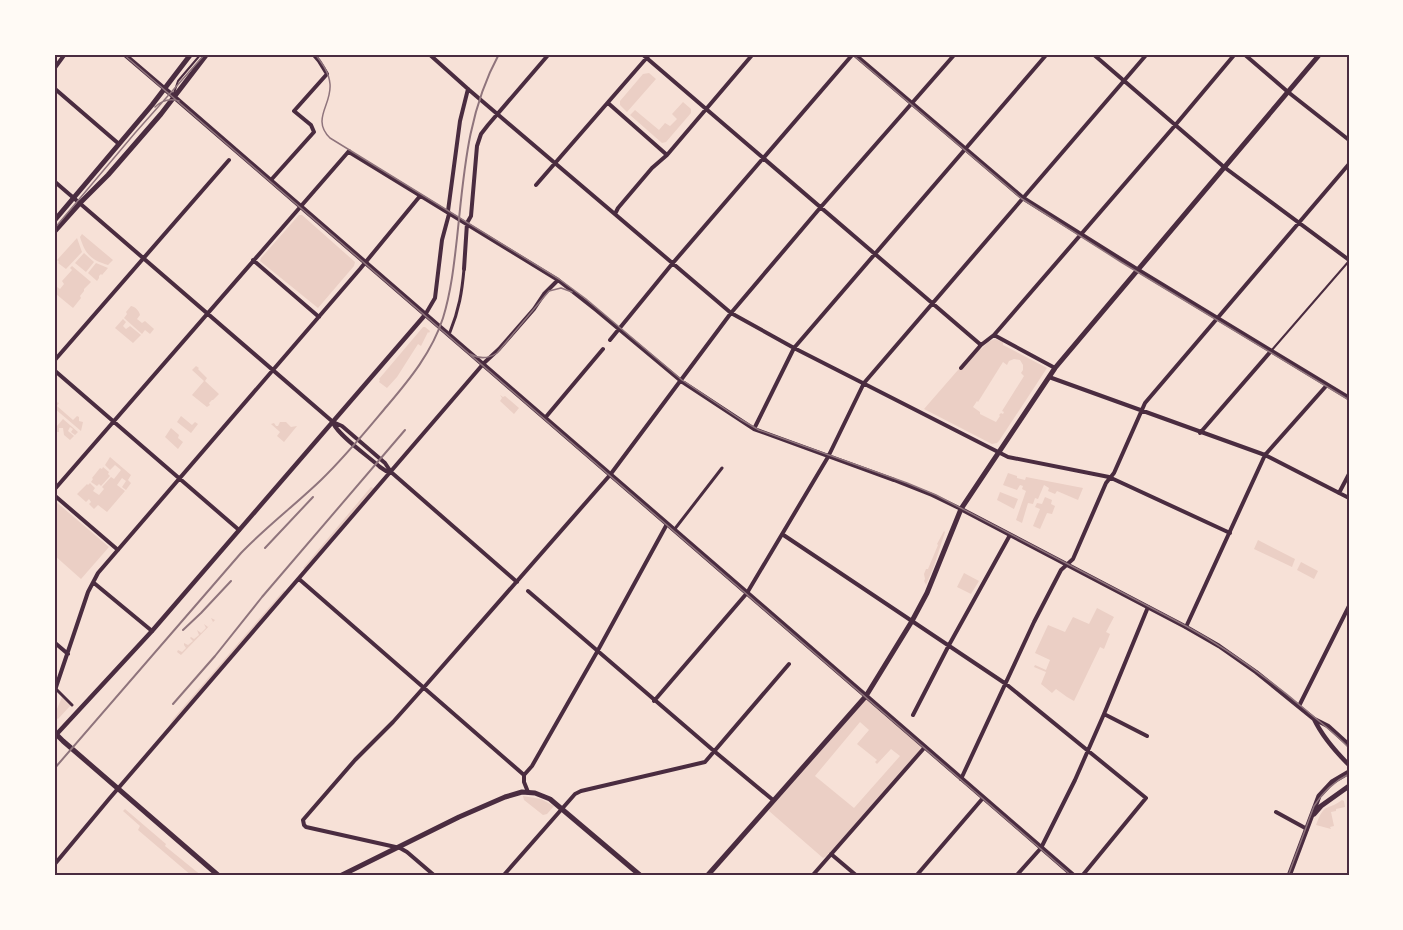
<svg xmlns="http://www.w3.org/2000/svg" width="1403" height="930" viewBox="0 0 1403 930" font-family="Quicksand,sans-serif">
<style>
.green{fill:#ebcfc5;fill-rule:evenodd}
.lines{fill:none;stroke-linecap:round;stroke-linejoin:round}
.service{stroke:#4a2c40;stroke-width:2}
.pedestrian{stroke:#4a2c40;stroke-width:3}
.minor{stroke:#4a2c40;stroke-width:4}
.tertiary{stroke:#4a2c40;stroke-width:4.5}
.secondary{stroke:#4a2c40;stroke-width:5}
.tram{stroke:#8f747c;stroke-width:1.5}
.rail{stroke:#8f747c;stroke-width:2}
.neatline{fill:none;stroke:#4a2c40;stroke-width:2}
</style>
<rect width="100%" height="100%" fill="#f7e1d7"/>
<path class="green" d="M649 73 656 79 627 112 620 105V101L643 74Z
M683 102 691 109V113L666 142 662 143 630 115 635 110 659 130 665 123 670 126 677 119 672 114Z
M299 215H302L355 262 354 266 318 308 260 261 261 258Z
M82 234 113 260 108 265C91 260 85 254 80 237Z
M77 238 82 252 66 269 58 263 59 262 57 260Z
M84 253 94 262 86 272 75 263Z
M96 263 108 268 102 275 101 274 99 276V278L97 281 88 273Z
M72 266 91 282 84 289V291L80 296 81 298 73 308 56 294 54 296V285L60 289 64 284 62 281 72 270 70 268Z
M131 306C136 307 139 311 140 315L137 319 142 323 145 321 154 329 150 334 145 330 142 334 124 318 127 314 126 312Z
M123 319 126 322 123 326 126 329 130 326 141 335 133 343 115 328Z
M423 327H425L430 331 429 333 428 332 421 346 418 344 397 377 387 388 379 382 380 380 379 379Z
M995 339 1003 342V345L1047 368 999 441 997 443 992 444 924 409 978 347 981 349 988 342ZM1014 359 1020 360 1023 365V370L1021 373 1024 376 1002 411 1004 412 1003 414 1001 413 999 415 1000 416 996 422 980 414V412L973 407 977 401 978 402 1003 362 1007 365 1009 361Z
M196 366 199 368 198 369 207 378 205 381 219 394 213 400H212L209 403 210 405 207 407 192 395 204 381 192 370Z
M500 395 503 397 505 396 519 408 514 414 500 401 502 398Z
M54 401 59 403 57 406 73 420 77 416 79 417V421L83 422 81 431 54 408Z
M181 416 192 425 195 422 198 424 191 433 177 422Z
M63 419 78 432 75 435 71 432 73 429 70 427 68 431 74 436 70 440 64 435 63 428H59V432H54V424L57 426Z
M280 422H286L291 427 297 426 284 442 277 436 280 432 271 424 274 423 276 426H278Z
M171 428 179 435 178 438 183 442 178 449 165 437Z
M110 457 131 475 128 480 131 483 126 490 122 487 126 481 122 478 117 485 125 491 107 512 98 505 94 509 89 504 91 502 89 499 86 502 77 494 87 484 88 485 90 483 95 488 93 491 99 495 104 489 102 487 111 477 114 479 121 470 115 465 110 470 105 465Z
M103 467 109 472 108 474 110 476 101 486 99 484 97 486 91 482 93 479 92 478 100 468 102 469Z
M1008 473 1017 476V478L1025 480 1026 477 1083 488 1078 500 1057 491 1055 494 1048 491 1049 488 1044 485 1038 499 1035 498 1033 504 1028 503 1022 523 1016 520 1026 491 1022 489 1023 486 1020 485 1017 490 1003 485Z
M371 487 375 489 305 569 303 568Z
M1000 492 1018 499 1014 509 997 500Z
M1045 497 1052 500 1051 504 1055 506 1052 514 1047 513 1040 529 1033 526 1040 509 1035 507 1037 503 1042 504Z
M55 501 109 547 81 579 54 555Z
M944 531 945 532 934 566 926 585 924 581 925 579 924 574 926 569H928L938 545 937 544Z
M1258 540 1295 559 1292 567 1254 549Z
M1301 562 1318 571 1314 579 1297 570Z
M964 573 979 581 971 594 957 587Z
M284 590 286 592 169 726 173 719Z
M1097 608 1114 617 1106 632 1110 634 1104 649 1100 647 1074 701 1067 697 1056 689 1052 693 1041 684 1046 672 1034 667 1035 665 1046 670 1050 660 1035 653 1048 625 1065 632 1073 617 1089 624Z
M211 618 215 620 181 655 177 652 178 650 182 652 186 648 184 645V643L188 645 193 641 190 638 191 637 194 639 199 635 197 630 201 633 206 628 204 624 208 627 213 622Z
M866 696 925 747 831 854 823 858 769 811 773 800ZM860 722 869 730 857 744 877 760 875 762 877 764 891 749 900 756 854 808 815 776Z
M62 697 71 705 58 719 54 716Z
M523 796 541 799 554 806 547 814 543 815 524 800Z
M1342 800 1344 801 1345 807 1336 809V811L1331 812 1334 826 1330 827 1331 829 1316 825C1325 801 1326 812 1342 800Z
M125 809 166 844 165 846 202 876H192L138 830 140 826 123 811Z"/>
<g class="lines">
<path class="service" d="M174 93 178 81 201 54
M1271 351 1349 261"/>
<path class="pedestrian" d="M450 332C459 310 462 292 464 269
M674 530 722 468
M56 689 72 705"/>
<path class="minor" d="M429 54 468 89 731 313 794 348 1008 457 1109 477 1230 533
M642 54 981 345
M1093 54 1224 167 1349 260
M1244 54 1288 92 1349 140
M54 69 65 54
M54 88 119 144
M608 103 667 155
M349 152 558 280 596 310 681 381 754 429 894 480 932 495 961 509
M271 180 314 132 311 125 294 111 327 74 319 61 313 54
M54 181 333 422 342 426 385 463 391 472 517 582
M536 185 650 54
M615 214 618 208 652 168 667 155 753 54
M253 260 319 317
M464 269 467 223 471 216 477 146 481 134 488 125 549 54
M425 315 435 298 442 240 449 214 448 211 460 121 468 89
M994 335 1055 368
M610 340 672 264 853 54
M54 361 229 160
M961 368 981 345 994 335 1172 129 1235 54
M54 370 239 530
M1049 377 1265 455 1349 498
M545 418 603 349
M333 423C340 437 368 456 380 467L386 471 390 472
M754 429 794 348 1047 54
M1200 433 1271 351
M54 490 349 151
M1339 493 1349 474
M54 495 118 550
M782 534 1006 684 1146 798 1082 876
M299 579 524 775V782L528 792
M94 583 152 631
M528 591 714 751 773 800
M1186 627 1265 455 1327 385
M54 642 68 654
M54 693 88 592 98 573 360 269 420 196
M654 701 747 593 828 457 864 383 1147 54
M1299 706 1349 606
M1104 714 1147 736
M913 715 949 645 1010 535
M524 775 532 766 597 652 667 524
M961 779 1034 622 1061 570 1073 559 1106 483 1114 473 1145 403 1349 164
M1276 812 1307 829
M831 854 857 876
M54 865 109 799 484 363 499 349 534 309 544 294 558 280
M435 876 407 852 400 848 306 827 304 825 303 820 355 760 393 722 426 685 610 475 731 313 820 208 955 54
M503 876 575 794 581 791 705 762 789 664
M812 876 925 747
M916 876 983 798
M1016 876 1041 848 1075 780 1104 714 1148 607"/>
<path class="tertiary" d="M124 54 165 89
M854 54 1023 198 1138 270 1349 398
M961 509 1186 627 1219 646 1256 672 1314 719 1328 726 1349 745
M1314 719C1322 736 1335 751 1349 765
M54 737 152 631 425 315"/>
<path class="secondary" d="M165 89 1074 876
M54 221 152 105 191 54
M54 232 80 203 108 175 161 114 207 54
M54 732 63 741 219 876
M1314 814 1321 806 1349 786
M340 876 459 817 505 797 522 792 535 793 550 799 641 876
M707 876 866 696 912 621 927 593 961 509 1055 368 1320 54
M1289 876 1319 796 1332 782 1349 772"/>
<path class="tram" d="M123 54 1072 876
M315 54C322 63 329 72 330 84 332 105 311 119 330 138L559 279 586 299 682 380 740 419 759 430 907 483 936 495 1186 626C1230 650 1269 679 1307 711 1321 723 1336 734 1349 748
M852 54 1022 199 1121 262 1349 400
M155 107C162 100 170 98 179 101
M54 229 135 133 205 54
M470 354C479 359 488 359 497 353L549 291 561 288 572 292
M1288 876 1314 806C1323 792 1335 781 1349 774"/>
<path class="rail" d="M265 548 313 497
M183 630 201 613 231 581
M173 704 215 656 262 597 405 430
M54 769 241 553C266 527 295 505 321 480 345 457 366 431 387 406 410 379 432 352 443 318 451 292 454 265 457 238 464 173 467 113 499 54"/>
</g>
<rect width="1403" height="930" fill="none" stroke="#fffaf5" stroke-width="111"/>
<rect x="56" y="56" width="1292" height="818" class="neatline"/>
</svg>
